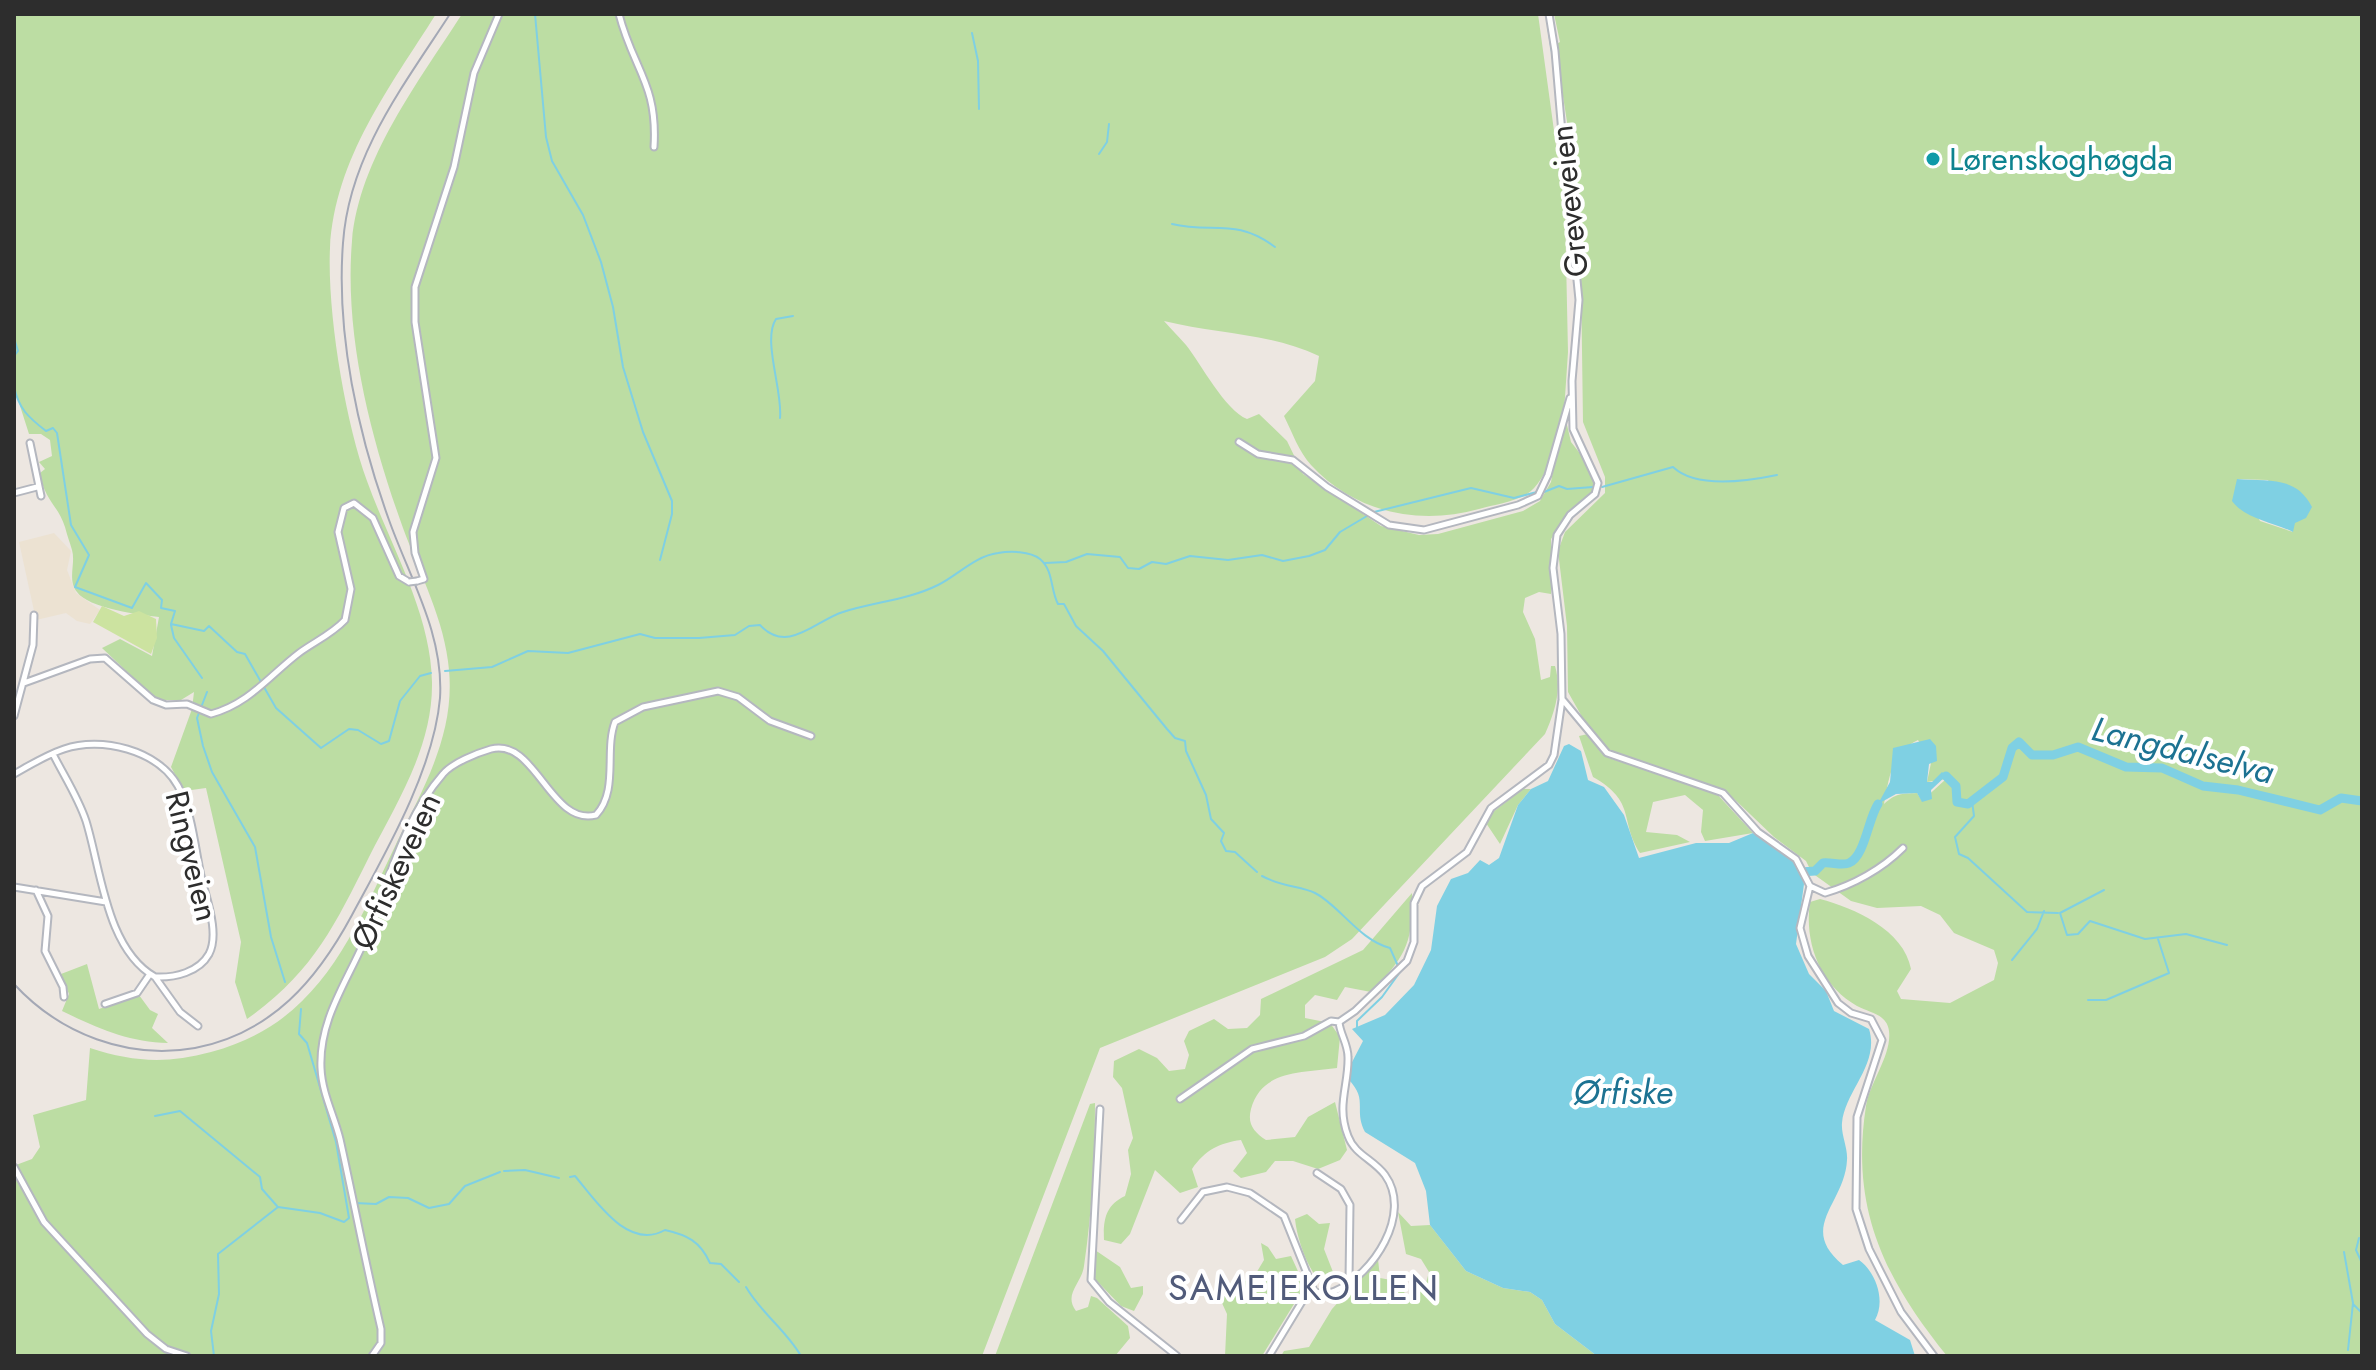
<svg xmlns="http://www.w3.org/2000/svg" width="2376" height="1370" viewBox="0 0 2376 1370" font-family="Jost,sans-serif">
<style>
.education{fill:#ece2d2}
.green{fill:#bcdda3;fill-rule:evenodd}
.pitch{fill:#cce3a0}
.water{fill:#7fd0e3}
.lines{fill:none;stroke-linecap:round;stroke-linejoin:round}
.stream{stroke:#7fd0e3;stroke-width:2}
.river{stroke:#7fd0e3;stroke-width:9}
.minor-casing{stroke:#b4b7bf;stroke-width:9}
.minor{stroke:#fff;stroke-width:5}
.rail{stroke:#a4a8b5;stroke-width:2}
.minor-bridge-casing{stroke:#b4b7bf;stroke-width:9;stroke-linecap:butt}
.minor-bridge{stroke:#fff;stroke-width:5}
.culture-dot{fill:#0f9aa8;stroke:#fff;stroke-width:3}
.labels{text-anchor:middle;stroke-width:8;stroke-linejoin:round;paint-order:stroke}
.culture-label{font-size:32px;fill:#0d838f;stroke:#fff;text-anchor:start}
.street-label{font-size:32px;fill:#2d2d2d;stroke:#fff}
.water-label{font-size:34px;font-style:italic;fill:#1c7292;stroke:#fff}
.quarter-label{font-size:36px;letter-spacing:2px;fill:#515b7a;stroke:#fff}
</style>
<rect width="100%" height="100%" fill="#ede7e1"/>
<path class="education" d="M54 533 71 551 67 570 76 593 100 610 90 624 77 621 66 613 36 620 19 542Z"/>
<path class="green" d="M14 14H436C390 87 335 158 330 248 327 312 345 421 367 481 390 545 431 613 432 682 433 747 397 802 369 857 334 927 313 972 247 1019L235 982 241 942 206 788 184 791 171 767 192 709 194 692 181 700H157L102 648 120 639 152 656 159 617C140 615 88 608 77 592 67 579 76 564 72 550 70 543 67 535 65 527 58 505 44 500 40 473L45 469 39 462 52 456 50 440 41 434H29L14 387Z
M462 14H1538L1565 211 1568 352 1564 412 1571 442 1593 470 1596 482 1594 490 1570 512 1551 539V594L1539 592 1525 598 1523 612 1535 639 1541 680 1550 677 1551 666H1555C1562 690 1555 711 1545 734L1352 939 1325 957 1100 1048 982 1356H14V1158L16 1165 32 1159 40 1147 33 1115 86 1100 90 1048C133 1062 166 1064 211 1052 319 1024 353 934 397 842 424 787 455 734 449 670 445 621 420 574 403 528 371 439 344 336 352 241 359 159 419 81 462 14ZM1164 321C1217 334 1270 333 1319 356L1315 381 1284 416C1292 432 1299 452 1311 465 1354 512 1418 526 1479 509 1495 504 1517 502 1531 491 1550 474 1555 442 1562 419L1551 482 1540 501 1523 511 1438 534 1419 535 1381 526 1303 474 1287 441 1259 414 1247 419C1225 410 1201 364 1186 345 1179 337 1171 329 1164 321Z
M1554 14H2362V1356H1947C1884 1278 1850 1208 1866 1106 1870 1082 1892 1055 1889 1031 1887 1014 1870 1013 1857 1006 1820 985 1804 943 1810 902L1820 899C1854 908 1904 930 1911 969L1897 991 1901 999 1950 1003 1994 980 1998 963 1994 950 1954 933 1940 915 1921 906 1877 908 1851 901 1812 873 1806 861 1774 837 1728 793 1607 750 1578 716 1581 715 1568 692 1567 626 1558 551 1565 532 1605 493V477L1583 422 1580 205 1555 45 1560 42ZM2237 479 2268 480 2293 532 2260 521ZM1918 740 1931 763 1927 782 1946 779 1922 801 1917 793C1901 794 1896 793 1884 804 1889 777 1892 752 1918 740Z
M1588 734 1609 758 1716 793 1753 833 1705 841 1701 832 1703 810 1685 795 1653 802 1646 832 1677 835 1690 842 1640 853C1619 820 1637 802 1593 777L1579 736Z
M1523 789H1531L1518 805 1500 844 1486 823 1493 812Z
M1412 893C1413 944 1406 956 1371 992L1345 987 1337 1000 1315 995 1305 1005V1018L1330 1023 1340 1037 1337 1068C1303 1073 1262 1069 1251 1109 1247 1124 1254 1132 1266 1140L1295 1137 1308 1117 1335 1102 1347 1150 1340 1160 1318 1169 1293 1161H1275L1266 1172 1241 1178 1233 1171 1247 1153 1241 1140C1219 1143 1205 1150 1192 1169L1198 1187 1180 1193 1155 1170 1130 1234 1121 1244 1104 1240C1103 1219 1106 1205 1125 1196L1131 1174 1128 1150 1133 1138 1122 1088 1113 1077 1114 1061 1139 1049 1157 1058 1169 1071 1185 1069 1189 1055 1184 1041 1189 1031 1214 1019 1228 1029 1247 1028 1260 1015 1261 999 1363 950Z
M87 964 99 1009 139 995 150 1010 158 1014 152 1028 168 1043C128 1042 97 1028 62 1011L69 994 61 974Z
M1095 1103C1095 1158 1092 1212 1084 1266 1082 1283 1063 1294 1076 1311L1088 1307 1091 1296 1097 1298 1128 1326 1130 1338 1115 1356H995L1090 1104Z
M1398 1212 1411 1226 1430 1225 1466 1271 1503 1288 1530 1292 1542 1300 1555 1324 1597 1356H1281L1284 1351 1309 1347 1332 1309 1378 1259 1380 1278 1402 1282 1405 1295 1414 1296 1425 1287 1429 1272 1421 1259 1406 1254Z
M1307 1214 1319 1224 1330 1223 1324 1249 1333 1272 1332 1282 1323 1285C1308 1271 1297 1239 1295 1219Z
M1261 1243 1268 1247 1276 1259 1291 1256 1302 1280V1291L1262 1356H1225L1227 1314 1217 1292 1221 1284 1252 1280 1264 1260Z
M1095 1250 1120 1267 1131 1288 1143 1286V1294L1134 1311 1121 1306 1095 1279Z"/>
<path class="pitch" d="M102 606 124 616 139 611 156 619 157 638 151 654 93 622Z"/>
<path class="water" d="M2237 479C2268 482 2296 475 2312 507L2306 518 2295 523 2293 532C2273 522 2245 519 2232 501Z
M1930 739 1936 746 1937 761 1929 764 1927 782H1932L1942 772 1946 776 1931 790 1932 799 1922 802 1917 793 1896 794 1878 804 1890 782 1893 748Z
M1569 744 1581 751 1588 780 1604 787 1624 815 1639 858 1696 843H1729L1753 833 1791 859 1801 872 1804 884 1796 944 1809 974 1826 991 1834 1011 1869 1029C1880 1064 1845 1091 1842 1123 1841 1135 1848 1148 1847 1160 1845 1204 1797 1227 1843 1265L1859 1260C1876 1272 1886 1301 1875 1320L1910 1340 1915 1356H1597L1555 1324 1542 1300 1530 1292 1503 1288 1466 1271 1430 1225 1426 1191 1415 1163 1365 1132C1353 1109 1369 1100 1348 1079L1350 1066 1363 1041 1352 1029 1385 1015 1414 985 1431 950 1437 906 1451 879 1468 873 1480 860 1489 865 1499 858 1518 805 1531 789 1548 781 1564 746Z"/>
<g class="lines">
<path class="stream" d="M535 14 546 137 552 161 583 215 601 262 613 307 623 367 643 432 672 501V514L660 560
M1548 26 1553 59
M972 33 978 61 979 109
M1099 154 1107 142 1109 124
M1172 224C1212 234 1235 217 1275 247
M14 338 18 351 14 356
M14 387C19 409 28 417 46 431L53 428 57 433 71 525 89 555 75 587 132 608 146 583 162 600 161 608 175 611 171 624 204 631 209 626 237 652 245 654 276 708 321 748 349 729 358 730 381 744 389 741 400 701 420 676 431 673
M780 418C783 391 762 340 776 319L793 316
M1602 487 1673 467C1696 489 1748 481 1777 475
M1544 492 1559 486 1567 489 1593 487
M1374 512 1471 488 1514 498 1537 492
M1045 563 1066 562 1087 554 1120 557 1128 568 1139 569 1152 562 1166 564 1190 556 1228 560 1262 555 1283 561 1309 556 1325 550 1340 532 1367 516
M171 625 174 638 202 678
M445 671 492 667 528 651 568 653 640 634 655 638H699L735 635 749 626 760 625C788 655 816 620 843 612 874 602 908 600 938 585 958 575 975 556 998 553 1010 551 1030 551 1040 559 1054 571 1050 589 1058 604H1064L1076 626 1103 651 1167 729 1175 738 1185 741 1186 751 1206 795 1211 819 1224 833 1221 841 1226 851 1235 852 1257 872
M207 692 197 718 203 746 212 772 255 847 271 937 285 982
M1972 801 1974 816 1955 837 1959 854 1968 858 2027 912 2058 913
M1262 876C1282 887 1300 886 1315 893 1339 905 1359 940 1390 948L1398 966
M2104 890 2060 913 2067 935 2078 934 2090 921 2145 939 2186 934 2227 945
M2012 960 2037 929 2044 911
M2088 1000H2106L2169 973 2158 939
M1357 1027V1021L1382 997 1400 972
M155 1116 180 1111 260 1177 262 1189 277 1206
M504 1171 525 1170 559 1178
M570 1177 575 1176C596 1201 628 1251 665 1230 687 1235 700 1241 710 1263L721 1264 739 1282
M355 1203 376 1204 389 1197 408 1198 429 1208 449 1204 465 1186 500 1172
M2359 1238 2356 1250 2362 1263
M2344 1252 2353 1303 2348 1350
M746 1287C761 1313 786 1330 801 1356
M2353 1304 2362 1313
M214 1356 211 1331 219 1294 218 1254 278 1207 320 1213 344 1222 349 1218 336 1142 307 1043 299 1034 301 1009"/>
<path class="river" d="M1946 776 1956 786 1957 802 1968 804 2003 777 2012 748 2019 742 2032 755H2053L2078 747 2126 767 2162 768 2203 786 2238 790 2320 810 2341 798 2362 801
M1801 872 1815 871 1823 863C1831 862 1843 866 1849 863 1865 856 1868 819 1878 804"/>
<defs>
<path id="minor" d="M619 14C633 69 658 84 654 147
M1549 14 1555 51 1563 145 1575 196 1574 250 1579 300 1572 381 1573 429 1598 483 1595 494 1570 515 1557 535 1553 568 1561 634 1562 699 1607 753 1723 793 1758 832 1796 859 1810 886 1800 928 1808 956 1838 1003 1851 1013 1871 1019 1882 1040 1857 1117 1856 1209 1869 1249 1901 1312 1934 1356
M1239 442 1258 454 1293 460 1327 487 1389 525 1424 530 1518 505 1538 496 1548 475 1570 398
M30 443 41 496
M14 493 37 487
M417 581 424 579 415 553 413 532 436 458 415 322V287L454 167 474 73 499 14
M24 683 90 659 105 658 153 700 166 705 187 704 211 714C249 704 270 675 299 653 314 642 332 634 345 620L351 589 338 532 344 508 354 503 373 518 399 576 409 582
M14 716 33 645 34 615
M14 774C30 765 46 755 64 749 101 736 158 750 178 786 192 812 195 847 201 876 206 898 220 933 209 954 199 972 175 978 155 977 106 949 101 869 86 821 78 797 64 776 53 754
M1810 886 1825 893C1853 885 1882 869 1903 848
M14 887 106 902
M36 890 48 916 45 951 63 987 64 997
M155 977 180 1012 198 1026
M105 1004 137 993 150 974
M1180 1099 1252 1049 1304 1036 1331 1021 1339 1022
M1100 1109 1091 1280 1109 1302 1177 1356
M14 1167 44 1222 147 1334 166 1349 187 1356
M1317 1173 1341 1189 1350 1205 1349 1281
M1181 1220 1203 1192 1227 1187 1250 1193 1284 1216 1314 1291
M372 1356 381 1343V1329C366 1265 354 1202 340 1139 334 1115 322 1093 321 1068 319 1021 345 985 363 944 388 887 401 822 443 774 452 763 477 753 491 749 535 737 551 827 596 815 619 790 604 751 615 722L643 707 718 691 738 697 770 721 811 736
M1269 1356 1306 1295C1316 1289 1325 1296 1335 1291 1373 1275 1413 1214 1385 1175 1373 1159 1355 1155 1348 1136 1336 1105 1349 1085 1348 1057 1348 1044 1340 1034 1339 1022L1355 1011 1407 961 1414 942V903L1422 886 1467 852 1491 808 1549 765 1554 755 1562 700"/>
</defs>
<use href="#minor" class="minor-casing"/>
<use href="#minor" class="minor"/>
<path class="rail" d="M14 984C60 1034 128 1060 195 1048 272 1033 317 980 352 915 386 852 434 769 440 698 444 634 410 579 389 520 358 434 336 335 343 243 349 155 404 85 450 14"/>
<defs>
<path id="minor-bridge" d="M409 582 417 581"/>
</defs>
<use href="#minor-bridge" class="minor-bridge-casing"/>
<use href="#minor-bridge" class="minor-bridge"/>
</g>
<circle class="culture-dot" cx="1933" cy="159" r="8"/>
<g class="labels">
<g class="culture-label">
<text x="1949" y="170">Lørenskoghøgda</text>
</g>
<g class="street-label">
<text transform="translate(1569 201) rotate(-96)" y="11">Greveveien</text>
<text transform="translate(192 856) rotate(76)" y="11">Ringveien</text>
<text transform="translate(396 871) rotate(-65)" y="11">Ørfiskeveien</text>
</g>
<g class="water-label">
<text transform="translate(2183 750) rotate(14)" y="12">Langdalselva</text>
<text x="1623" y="1104">Ørfiske</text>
</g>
<g class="quarter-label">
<text x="1304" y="1300">SAMEIEKOLLEN</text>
</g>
</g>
<rect width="2376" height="1370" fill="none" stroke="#2d2d2d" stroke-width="32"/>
</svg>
